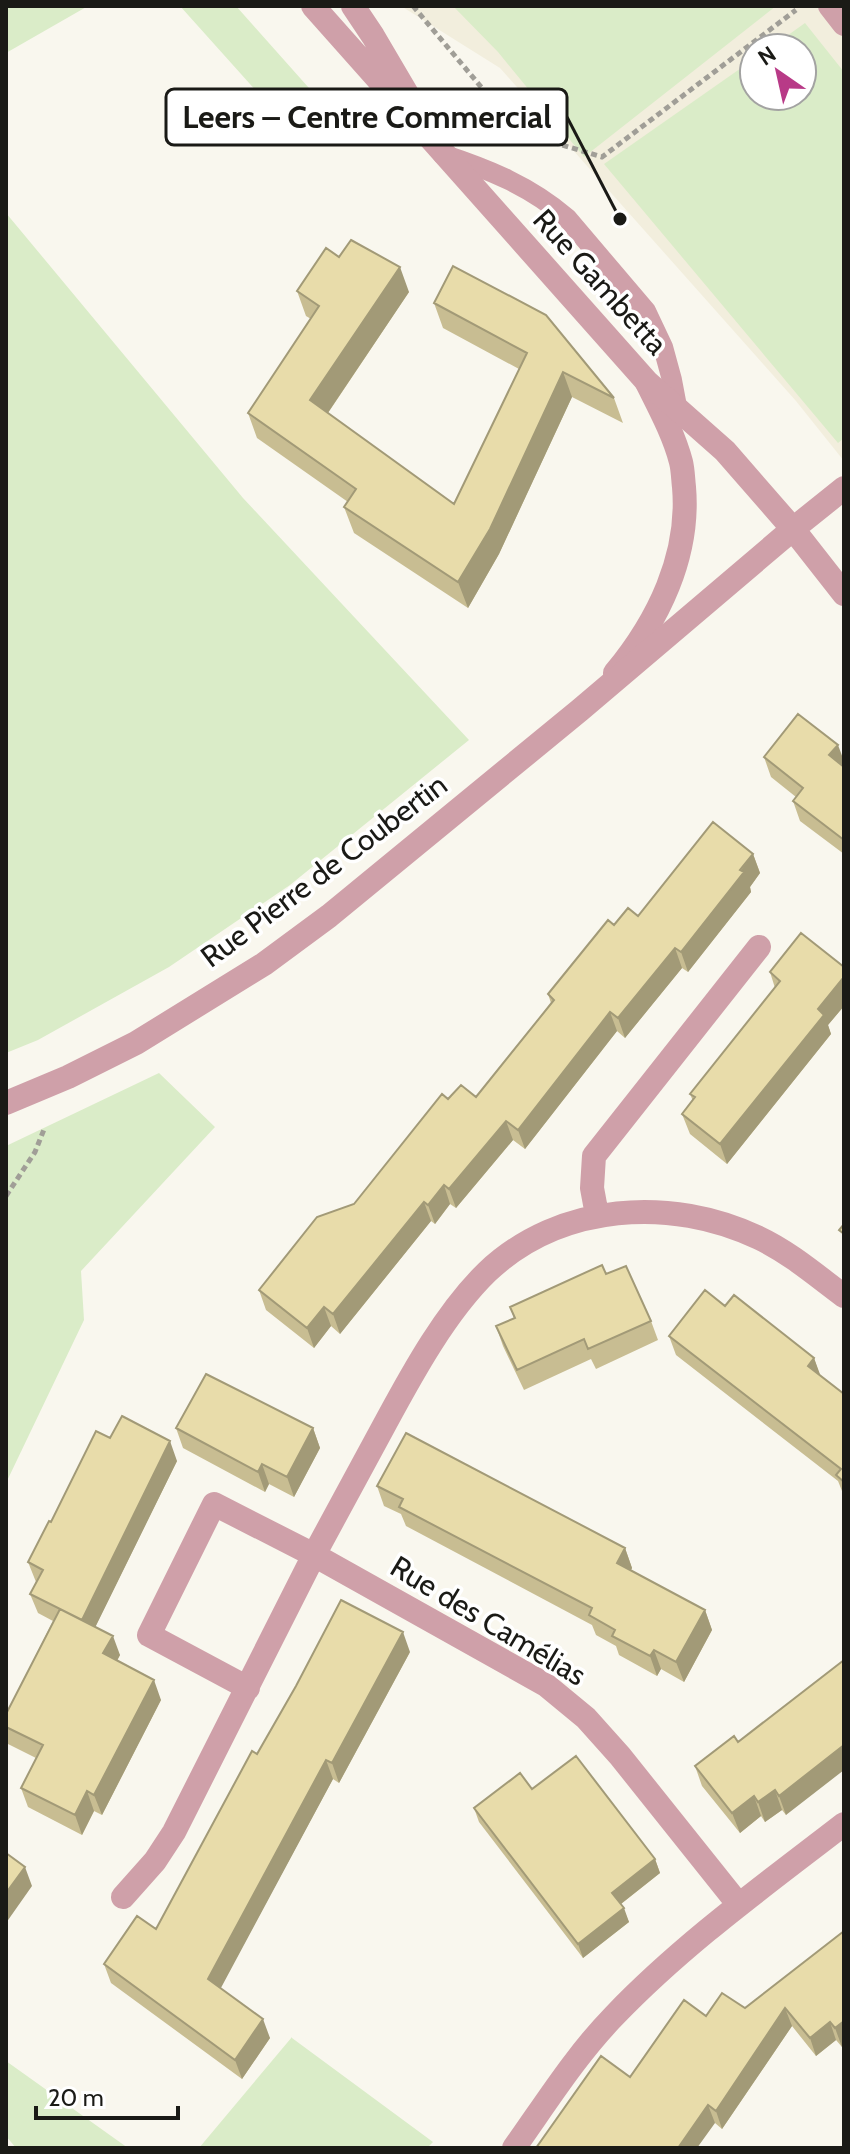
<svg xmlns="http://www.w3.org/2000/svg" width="850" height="2154" viewBox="0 0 850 2154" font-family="Cabin,sans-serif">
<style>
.built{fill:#f2eedd;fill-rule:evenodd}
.green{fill:#daecc8}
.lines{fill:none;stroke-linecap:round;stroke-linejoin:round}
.path{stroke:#a09e97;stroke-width:5;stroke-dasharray:6 4;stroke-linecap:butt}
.service{stroke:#cfa0a9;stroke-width:20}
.minor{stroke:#cfa0a9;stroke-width:24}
.tertiary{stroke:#cfa0a9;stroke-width:24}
.wall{fill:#c8bd92}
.shaded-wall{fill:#a29a77}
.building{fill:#e8dcaa;stroke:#a29a77;stroke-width:2}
.labels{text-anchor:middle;stroke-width:7;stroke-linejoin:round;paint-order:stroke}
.street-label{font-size:30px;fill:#1a1a16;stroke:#fff}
.leader{fill:none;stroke:#1a1a16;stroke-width:3}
.callout-dot{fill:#1a1a16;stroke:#fff;stroke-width:3}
.callout{fill:#fff;stroke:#1a1a16;stroke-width:3}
.callout-label{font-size:32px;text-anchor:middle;font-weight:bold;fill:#1a1a16}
</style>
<rect width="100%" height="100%" fill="#f9f7ee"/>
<path class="built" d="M401 6H844V461L796 401 500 68ZM754 48H802V96H754Z"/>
<path class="green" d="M6 6H88L6 53Z
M180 6H236L341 124 301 141Z
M453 6H776L584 157 498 52Z
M805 23 844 72V438L838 443 604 164 754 59V96H802V48H770Z
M6 213 243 498 469 740 290 885 169 967 38 1040 6 1053Z
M159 1073 215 1127 81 1271 84 1320 6 1483V1146Z
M292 2037V2038L433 2142 427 2148H199Z
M6 2061 128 2148H16L6 2136Z"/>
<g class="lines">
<path class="path" d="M413 6 519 132 602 157 796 10
M6 1196 35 1152 45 1127"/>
<path class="service" d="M442 154C488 169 530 186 567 218L646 311 663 347 672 380 679 417"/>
<path class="minor" d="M615 673C658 621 690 556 684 487 683 479 683 470 681 462 674 435 660 409 647 383
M597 1215 592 1188 594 1156 759 947
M248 1688 149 1635 214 1504 314 1555C338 1511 362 1466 386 1422 413 1372 446 1312 487 1272 560 1203 671 1196 759 1238 789 1252 817 1276 844 1296
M123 1897 155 1861 174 1832 314 1555 546 1685 586 1718 620 1756 739 1905
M514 2148C546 2103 576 2055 614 2016 683 1944 765 1885 844 1824"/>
<path class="tertiary" d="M313 6 647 382 725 451 793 529 844 594
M353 6 373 36 413 104
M830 6 844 24
M6 1103 68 1077 136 1043 264 964 329 916 580 710 793 529 844 488"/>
</g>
<path class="wall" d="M339 257 409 292 328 413 454 504 519 369 443 328 434 303 614 398 623 423 572 397 499 554 468 608 354 533 344 507 348 502 257 438 248 413 311 319 306 316 297 291Z
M764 757 844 761V854L800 821 793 801 796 797 771 777Z
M753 854 760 873 750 887 751 892 688 972 682 968 625 1038 617 1031 525 1149 513 1140 456 1208 450 1204 435 1224 431 1221 340 1334 331 1326 314 1348 266 1310 259 1290 354 1204 448 1099 476 1097 551 1003 548 994 614 925 638 916Z
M844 967V1006L828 1025 831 1034 727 1164 690 1134 682 1114 693 1101 690 1094 775 988 770 972Z
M606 1274 651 1321 658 1340 596 1369 591 1359 524 1390 503 1346 496 1326 514 1318 510 1307Z
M725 1306 814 1358 820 1376 844 1394V1496L838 1481 676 1355 669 1336Z
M176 1428H313L320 1448 294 1497 269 1484 265 1492 183 1448Z
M110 1438 177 1461 95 1627 120 1655 117 1661 161 1700 102 1815 94 1811 82 1835 28 1807 21 1788 36 1758 8 1744 6 1738V1714L53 1621 38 1613 30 1594 36 1582 28 1562 51 1522Z
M377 1486 625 1548 632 1568 631 1570 705 1610 712 1630 684 1682 661 1669 657 1676 619 1655 616 1646 596 1635 592 1625 406 1526 401 1514 384 1506Z
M410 1652 339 1783 333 1779 220 1988 270 2038 242 2079 111 1983 104 1964 156 1929 257 1754Z
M844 1660 786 1815 782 1810 765 1822 761 1816 740 1833 702 1786 695 1766 738 1742Z
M532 1789 655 1859 660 1873 621 1904 629 1922 583 1958 479 1822 474 1808Z
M844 1931V2045L842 2047 836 2040 816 2056 792 2026 722 2129 715 2123 630 2077 706 2016 745 2008Z"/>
<path class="shaded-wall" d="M400 267 409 292 319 426 310 400Z
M563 372 572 397 499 554 468 608 458 582Z
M838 745 844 761V766L829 755Z
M753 854 760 873 750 887 751 892 688 972 681 952Z
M675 948 682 968 625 1038 618 1018Z
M844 977V1006L828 1025 831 1034 727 1164 720 1144 818 1009Z
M610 1012 617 1031 525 1149 518 1130Z
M506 1121 513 1140 456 1208 449 1189Z
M444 1185 450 1204 435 1224 428 1205Z
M424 1202 431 1221 340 1334 333 1314Z
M324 1307 331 1326 314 1348 307 1328Z
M814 1358 821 1377 808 1366Z
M313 1428 320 1448 294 1497 287 1477Z
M170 1441 177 1461 89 1640 82 1620Z
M262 1464 269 1484 265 1492 258 1472Z
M625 1548 632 1568 624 1583 617 1563Z
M705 1610 712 1630 684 1682 676 1662Z
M403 1632 410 1652 339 1783 332 1763Z
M113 1636 120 1655 110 1673 103 1653Z
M654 1650 661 1669 657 1676 650 1656Z
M154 1680 161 1700 102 1815 94 1795Z
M844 1745V1770L786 1815 779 1796Z
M326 1760 333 1779 215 1999 208 1979Z
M775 1790 782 1810 765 1822 758 1802Z
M87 1791 94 1811 82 1835 75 1815Z
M754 1796 761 1816 740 1833 732 1813Z
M655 1859 660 1873 617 1907 612 1893Z
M25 1867 32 1886 6 1923V1893Z
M624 1908 629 1922 583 1958 578 1944Z
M785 2008 792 2026 722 2129 716 2111Z
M263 2019 270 2038 242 2079 235 2060Z
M844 2021V2045L842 2047 835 2028Z
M830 2022 836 2040 816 2056 810 2038Z
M708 2105 715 2123 697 2148H678Z"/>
<path class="building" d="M351 240 400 267 310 400 454 504 527 353 434 303 453 266 546 315 614 398 563 372 490 529 458 582 344 507 356 489 248 413 319 306 297 291 326 248 339 257Z
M798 714 838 745 829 755 844 767V840L793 801 803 788 764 757Z
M713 822 753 854 740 870 744 872 681 952 675 948 618 1018 610 1012 518 1130 506 1121 449 1189 444 1185 428 1205 424 1202 333 1314 324 1307 307 1328 259 1290 317 1217 354 1204 442 1094 448 1099 461 1085 476 1097 554 1000 548 994 608 920 614 925 628 908 638 916Z
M801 933 844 967V977L818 1009 824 1015 720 1144 682 1114 695 1097 690 1094 780 981 770 972Z
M844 1224V1234L839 1230Z
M602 1265 606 1274 626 1266 651 1321 588 1349 584 1339 517 1370 496 1326 515 1318 510 1307Z
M705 1290 725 1306 734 1295 814 1358 808 1366 844 1394V1482L836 1475 841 1469 669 1336Z
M206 1374 313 1428 287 1477 262 1464 258 1472 176 1428Z
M122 1416 170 1441 82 1620 30 1594 43 1570 28 1562 49 1521 51 1522 96 1431 110 1438Z
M406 1433 625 1548 617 1563 705 1610 676 1662 654 1650 650 1656 612 1636 615 1630 589 1615 592 1608 399 1507 403 1499 377 1486Z
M341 1600 403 1632 332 1763 326 1760 208 1979 263 2019 235 2060 104 1964 137 1916 156 1929 252 1751 257 1754 296 1686Z
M60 1609 113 1636 103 1653 154 1680 94 1795 87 1791 75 1815 21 1788 43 1745 6 1727V1714Z
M844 1660V1745L779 1796 775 1790 758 1802 754 1796 732 1813 695 1766 734 1736 738 1742Z
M576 1756 655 1859 612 1893 624 1908 578 1944 474 1808 520 1773 532 1789Z
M6 1853 25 1867 6 1893Z
M844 1931V2021L835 2028 830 2022 810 2038 785 2008 716 2111 708 2105 678 2148H536L601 2056 630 2077 684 2000 706 2016 722 1993 745 2008Z"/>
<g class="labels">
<g class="street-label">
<text transform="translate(600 282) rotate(48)" y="10">Rue Gambetta</text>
<text transform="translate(324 871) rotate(-37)" y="10">Rue Pierre de Coubertin</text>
<text transform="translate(488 1621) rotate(31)" y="10">Rue des Camélias</text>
</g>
</g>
<path class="leader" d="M620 219L567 117"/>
<circle class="callout-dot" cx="620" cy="219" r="8"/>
<rect class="callout" x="166" y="89" width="401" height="56" rx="8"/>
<g class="callout-label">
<text x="367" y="128">Leers – Centre Commercial</text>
</g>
<rect width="850" height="2154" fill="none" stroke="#1a1a16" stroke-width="16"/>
<g transform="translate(778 72) rotate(326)"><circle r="38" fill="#ffffff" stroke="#a3a3a2" stroke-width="2"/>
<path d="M0-6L14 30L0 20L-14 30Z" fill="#b83a87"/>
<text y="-12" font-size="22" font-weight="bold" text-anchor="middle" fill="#1a1a16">N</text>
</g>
<path d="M36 2106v12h142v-12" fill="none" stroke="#1a1a16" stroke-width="4"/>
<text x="48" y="2106" font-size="24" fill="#1a1a16" stroke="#ffffff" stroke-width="6" paint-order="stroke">20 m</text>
</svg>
